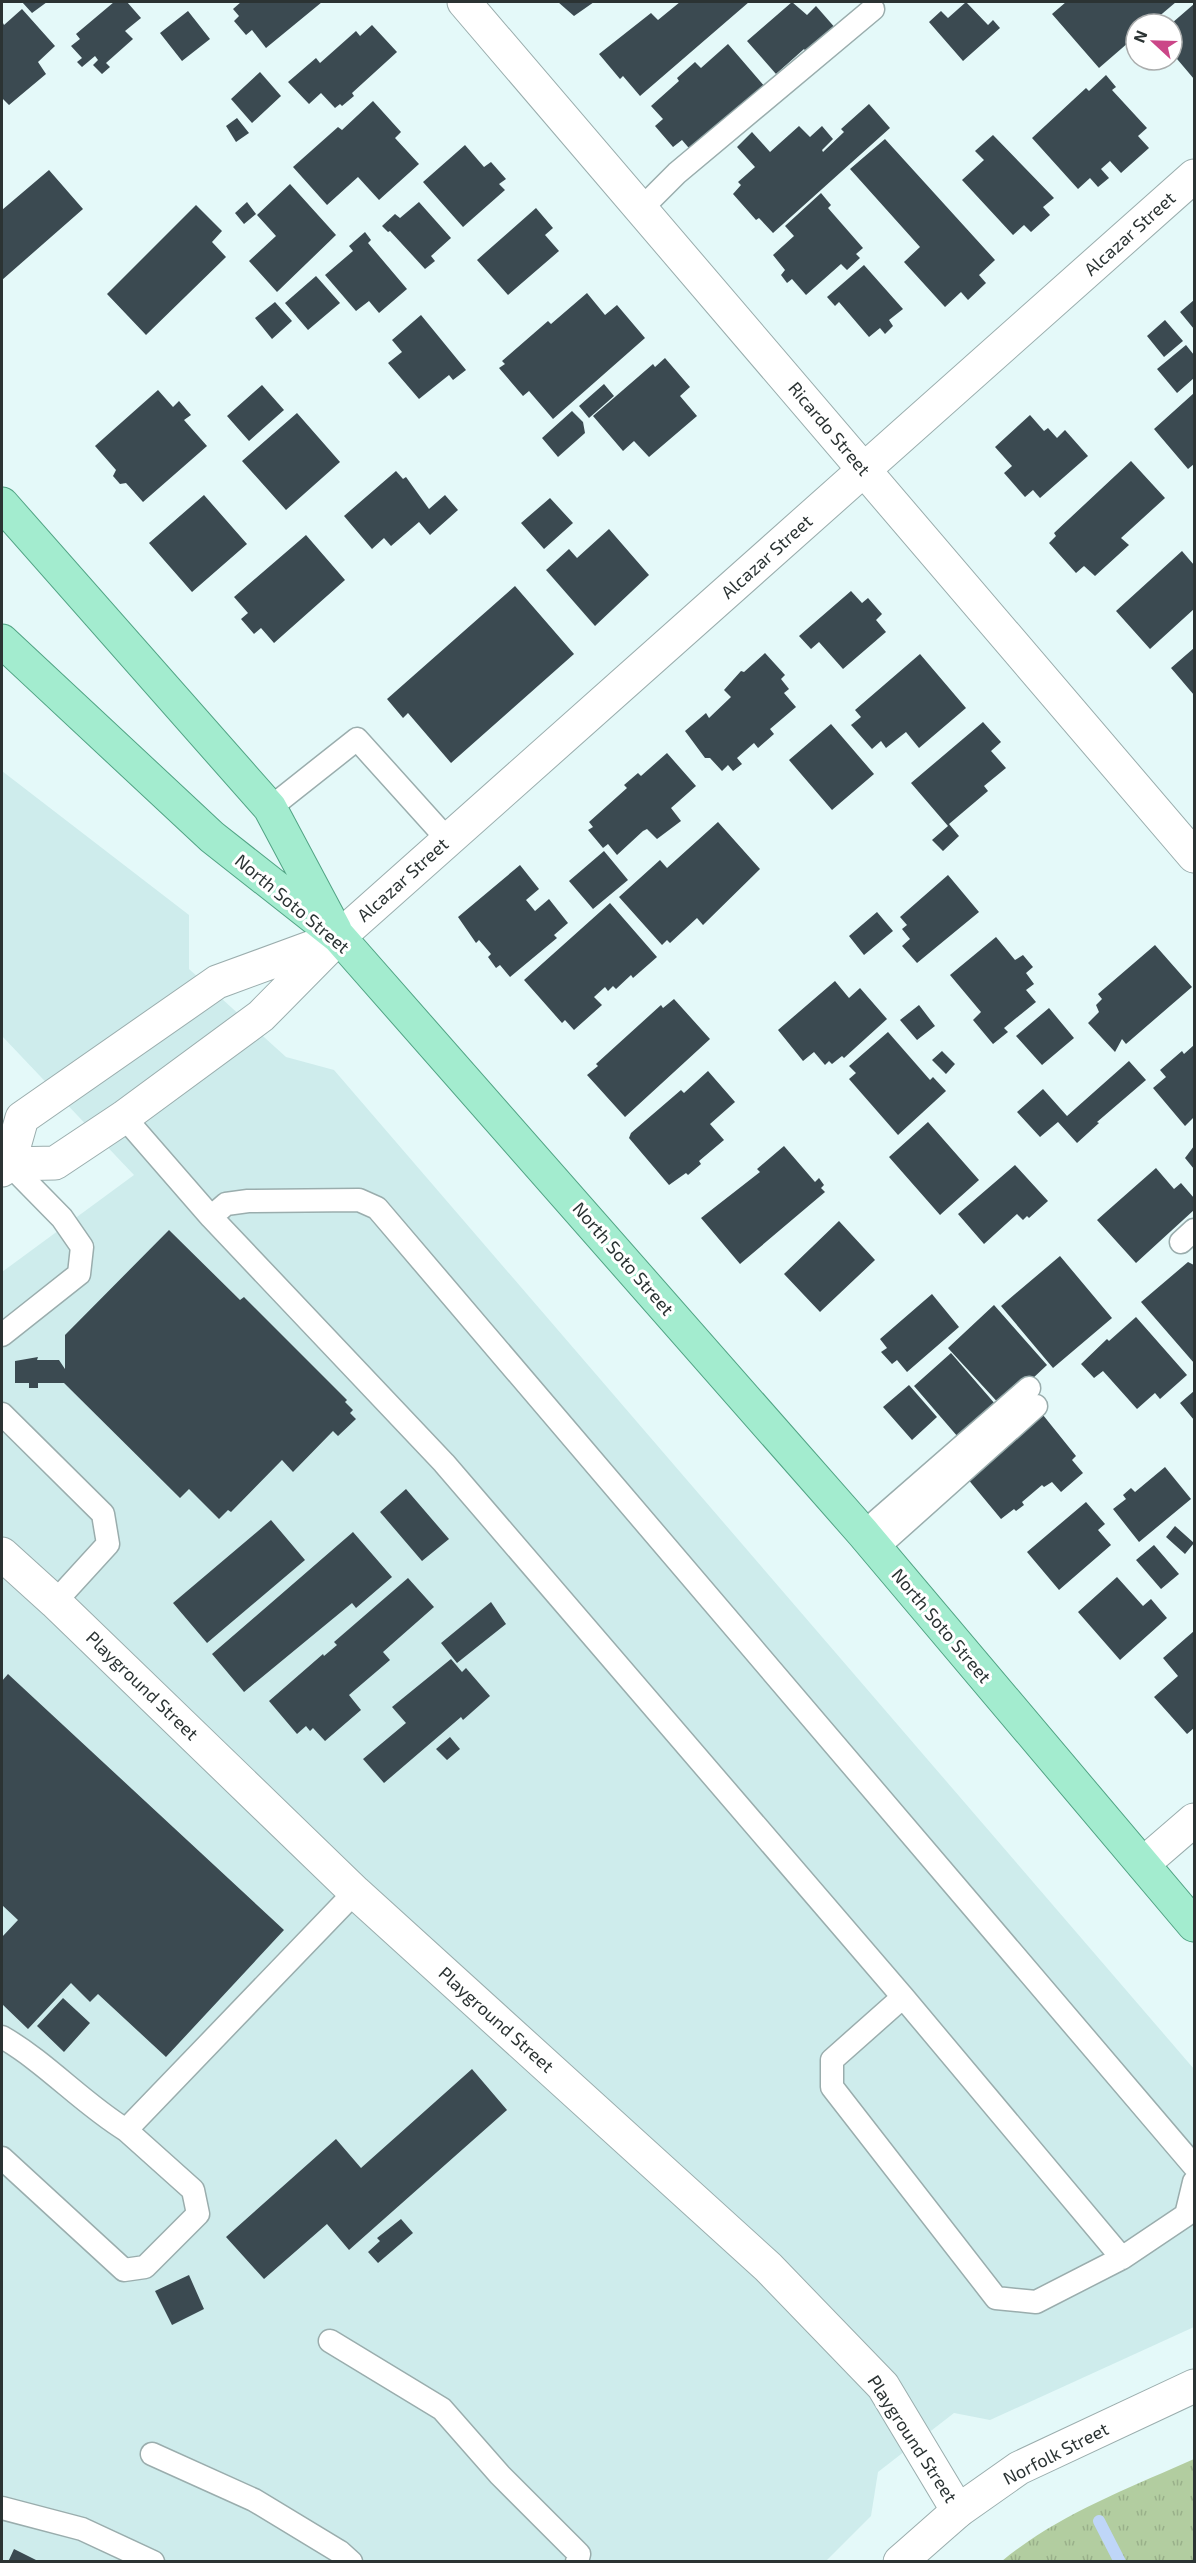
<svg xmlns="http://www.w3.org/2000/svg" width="1196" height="2563" viewBox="0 0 1196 2563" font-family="'Exo 2',sans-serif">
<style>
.built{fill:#ceecec}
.park{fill:url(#park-tufts)}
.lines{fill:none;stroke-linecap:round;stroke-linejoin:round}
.stream{stroke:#bfd6f8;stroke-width:12}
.building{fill:#3b4a51}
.lane-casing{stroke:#9aadad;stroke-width:25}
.street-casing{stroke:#9aadad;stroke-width:35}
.secondary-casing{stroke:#9aadad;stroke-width:35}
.primary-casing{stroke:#51a384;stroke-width:35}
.lane{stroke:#fff;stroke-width:22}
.street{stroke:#fff;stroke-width:33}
.secondary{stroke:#fff;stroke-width:33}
.primary{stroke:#a3eccf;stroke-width:33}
.labels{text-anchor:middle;stroke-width:6;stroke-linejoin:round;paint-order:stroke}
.street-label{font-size:18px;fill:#2b3333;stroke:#fff}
</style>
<defs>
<pattern id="park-tufts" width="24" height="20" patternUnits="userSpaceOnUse" patternTransform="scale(1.5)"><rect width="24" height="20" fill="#b2cda0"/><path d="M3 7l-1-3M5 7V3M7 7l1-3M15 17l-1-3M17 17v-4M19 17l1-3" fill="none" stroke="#99b08a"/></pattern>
</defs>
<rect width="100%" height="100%" fill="#e4f9f9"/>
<path class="built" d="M2 771 189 915V969L286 1057 334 1070 1194 2069V2327L990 2420 954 2413 878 2472 871 2516 826 2561H2V1272L134 1175 2 1036Z"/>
<path class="park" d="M1194 2459V2561H1002C1059 2514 1127 2489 1194 2459Z"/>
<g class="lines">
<path class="stream" d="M1099 2521 1120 2562"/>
</g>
<path class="building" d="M22 2H47L32 13Z
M114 2H127L141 18 125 31 133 39 106 63 110 67 102 74 93 65 98 60 95 56 82 67 77 62 82 58 71 46 80 39 76 34Z
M241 2H322L266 48 252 30 246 35 234 21 239 16 233 9Z
M558 2H594L574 16Z
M680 2H749L640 96 623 76 620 79 599 54 651 13 658 20Z
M792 2 807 15 816 6 837 30 808 54 804 49 776 74 747 41Z
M966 2 988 25 993 20 1000 28 963 61 929 22 941 11 948 18Z
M1066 2H1176L1150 24H1136V36L1099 68 1052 14Z
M1194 4V79L1172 53V23Z
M22 9 55 46 38 62 46 74 9 105 2 98V21L4 25Z
M188 11 210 39 182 61 160 33Z
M372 25 397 52 352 93 354 96 342 106 340 104 335 108 321 93 309 104 288 82 316 58 320 63 356 31 360 36Z
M728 44 765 87 694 154 682 140 673 147 655 126 663 119 651 106 679 81 677 78 695 62 701 68Z
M260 72 281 96 252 123 231 99Z
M1106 75 1116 87 1112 90 1147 128 1138 136 1149 148 1121 173 1110 161 1101 169 1109 178 1098 187 1090 178 1078 189 1032 138 1086 88 1089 91Z
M373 101 401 132 395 138 419 164 379 200 358 177 327 205 293 167 338 127 342 130Z
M869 104 890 128 773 233 759 218 756 220 733 194 741 185 738 182 755 167 737 147 752 132 770 152 799 126 810 137 822 126 833 139 822 150 823 152 844 132 841 129Z
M237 118 249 133 236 142 226 126Z
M993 135 1054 198 1043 207 1050 215 1031 232 1024 225 1013 235 962 180 984 160 975 151Z
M885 139 995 260 979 275 986 283 968 300 961 292 945 307 904 262 920 247 850 169Z
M465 145 484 167 491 162 506 179 499 184 505 190 463 227 423 182Z
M49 170 83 209 2 280V210Z
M290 184 336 235 277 292 249 261 276 236 257 215Z
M821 193 831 205 828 208 863 248 856 254 860 258 847 270 841 264 806 295 792 279 787 283 781 275 785 270 773 255 794 236 785 226Z
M247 202 256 214 244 224 235 213Z
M419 202 451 238 431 256 435 261 425 269 390 231 388 232 382 226 395 214 400 218Z
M196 205 222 231 212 242 226 257 146 335 107 294Z
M536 208 553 228 545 235 559 251 508 295 477 260Z
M365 232 371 240 368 243 407 289 379 313 369 301 356 311 325 275 353 251 349 246Z
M864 265 903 309 889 320 893 326 885 334 880 328 869 337 839 302 835 306 827 297Z
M316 276 340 303 308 330 285 303Z
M587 293 605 315 617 305 645 338 553 419 529 391 523 396 499 368 505 364 502 361 548 321 551 324Z
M1194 300V329L1180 312Z
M275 302 292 321 272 339 255 318Z
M421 315 466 370 453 380 449 375 419 399 388 363 402 352 392 340Z
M1165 320 1183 341 1164 357 1147 336Z
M1186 345 1194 355V378L1177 393 1157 369Z
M665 358 690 387 680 396 697 416 649 457 634 441 623 451 593 416 653 364 655 367Z
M604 384 614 396 589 418 579 406Z
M262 385 284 410 249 441 227 416Z
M158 390 173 407 179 401 191 415 184 420 207 446 143 502 126 483 120 484 113 476 116 470 95 446Z
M1194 393V464L1188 469 1154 429Z
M572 411 583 422 585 433 558 457 542 438Z
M297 413 340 462 286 510 242 461Z
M1030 415 1044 431 1048 428 1057 438 1065 430 1088 456 1040 498 1033 490 1025 497 1004 473 1012 466 995 447Z
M1131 461 1165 498 1121 538 1129 545 1095 576 1084 566 1076 573 1049 543 1056 536 1054 533Z
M396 471 403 479 406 477 429 509 445 495 458 510 430 535 419 522 391 546 384 538 372 549 344 516Z
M204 495 247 544 192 592 149 543Z
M550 498 573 523 544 549 521 523Z
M609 529 649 575 595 626 546 570 569 549 577 558Z
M306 535 345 580 274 643 261 628 254 634 241 619 248 613 234 597Z
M1182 551 1194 565V609L1150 649 1116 611Z
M515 586 574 654 451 763 408 713 403 718 387 699Z
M851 591 862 603 868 598 882 614 876 620 886 632 843 669 819 642 811 649 799 636Z
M1194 648V695L1171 668Z
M765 653 785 675 781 679 789 689 784 693 796 707 770 729 774 734 758 748 754 743 737 758 742 764 733 771 728 765 722 771 710 758H705L685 731 706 713 709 718 731 697 724 690 741 671 744 672Z
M920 654 966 708 919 748 906 732 886 748 881 741 872 749 851 725 861 717 855 710Z
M983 722 1001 742 991 751 1006 768 984 786 988 791 949 824 959 836 943 851 932 840 948 826 911 783Z
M831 724 874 774 832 810 789 760Z
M667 753 696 786 671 808 681 821 657 839 647 829 643 831 617 855 608 844 603 848 588 830 593 827 589 822 627 788 624 785 638 773 641 776Z
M718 822 760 869 703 925 697 918 670 943 667 940 662 945 619 897 660 860 667 868Z
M604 851 628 880 593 909 569 881Z
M520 865 539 889 526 900 535 911 549 899 568 923 554 935 557 938 510 977 500 965 496 968 488 957 491 954 479 940 476 943 458 917Z
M948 875 979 912 917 963 902 946 910 939 902 929 907 925 900 917Z
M610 903 657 957 633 978 631 975 616 989 613 986 608 991 605 987 594 997 602 1005 574 1030 565 1020 562 1023 524 980Z
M877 912 893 931 864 955 849 936Z
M996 937 1015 960 1023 955 1033 967 1026 973 1034 984 1026 990 1036 1002 1004 1028 1008 1032 993 1044 973 1020 981 1012 950 975Z
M1155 945 1192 987 1126 1044 1122 1039 1115 1052 1088 1023 1099 1012 1096 1005 1102 999 1098 994Z
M835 981 849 998 860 988 887 1019 844 1058 842 1056 832 1064 829 1061 825 1065 814 1052 803 1061 778 1030Z
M674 999 710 1039 625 1117 587 1075 598 1066 596 1064 661 1005 663 1008Z
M919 1005 935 1026 917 1040 900 1020Z
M1049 1008 1074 1038 1042 1065 1016 1036Z
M888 1032 930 1080 933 1077 946 1091 898 1135 849 1079 856 1073 849 1066Z
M1194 1045V1117L1185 1126 1153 1088 1166 1077 1160 1070 1182 1051 1184 1054Z
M942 1051 955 1064 946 1074 932 1060Z
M1129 1061 1146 1080 1097 1122 1099 1123 1077 1143 1058 1122 1040 1137 1017 1112 1043 1089 1067 1116Z
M708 1071 735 1102 710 1124 724 1140 699 1161 701 1164 688 1175 686 1173 669 1185 629 1138 631 1133 681 1090 684 1093Z
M928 1122 979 1180 940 1215 889 1157Z
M784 1146 815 1182 819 1178 824 1185 821 1188 825 1192 740 1264 701 1218 760 1172 757 1169Z
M1194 1146V1169L1185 1158Z
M1015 1165 1048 1201 1029 1218 1027 1216 1023 1220 1017 1214 984 1244 958 1214Z
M1156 1168 1174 1189 1181 1183 1194 1198V1210L1136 1263 1097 1220Z
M839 1221 875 1260 820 1312 784 1274Z
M169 1230 240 1300 244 1297 347 1400 345 1402 353 1410 350 1413 356 1419 338 1436 333 1431 293 1472 282 1460 231 1512 228 1510 219 1519 189 1489 180 1498 64 1383H38V1388H29V1383H15V1361L38 1357 37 1360H59L65 1369V1335Z
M1060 1256 1112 1318 1053 1368 1001 1306Z
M1188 1262 1194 1265V1363L1141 1302Z
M932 1294 959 1327 907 1372 897 1360 892 1364 881 1352 887 1348 880 1339Z
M994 1305 1047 1365 1002 1407 948 1348Z
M1136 1317 1187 1375 1160 1399 1155 1393 1137 1409 1103 1371 1094 1378 1081 1364 1107 1339 1109 1341Z
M951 1353 996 1405 958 1437 914 1386Z
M909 1385 937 1417 912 1440 883 1407Z
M1194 1391V1420L1180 1403Z
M1043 1415 1076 1456 1072 1460 1083 1473 1061 1492 1052 1482 1044 1487 1042 1485 1022 1502 1024 1505 1016 1511 1014 1509 1001 1519 967 1478Z
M1165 1467 1191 1499 1139 1542 1113 1509 1126 1499 1123 1495 1131 1488 1135 1492Z
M406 1489 449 1539 422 1561 380 1512Z
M1086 1502 1105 1524 1098 1530 1111 1545 1059 1590 1027 1552Z
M271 1520 305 1560 207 1643 173 1603Z
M1175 1526 1194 1543 1185 1554 1166 1537Z
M353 1532 392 1577 356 1608 352 1603 244 1692 212 1654Z
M1154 1545 1179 1574 1161 1589 1136 1560Z
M1117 1577 1143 1606 1151 1599 1167 1618 1120 1660 1078 1612Z
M408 1578 434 1607 383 1652 390 1660 349 1695 361 1710 325 1741 313 1728 310 1731 306 1726 297 1734 269 1701 323 1654 324 1656 337 1645 334 1642Z
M491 1602 506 1624 457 1663 441 1643Z
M1194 1631V1728L1187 1734 1154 1697 1178 1676 1163 1658Z
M451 1659 462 1672 466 1668 490 1696 463 1720 461 1717 384 1783 363 1759 406 1723 392 1707Z
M8 1674 284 1930 166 2057 98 1994 90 2002 71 1983 28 2029 2 2004V1937L18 1920 2 1905V1681Z
M450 1737 460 1749 447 1760 436 1749Z
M63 1998 90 2023 64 2052 37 2026Z
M472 2069 507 2110 349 2250 327 2224 264 2279 226 2237 336 2139 361 2168Z
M401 2219 413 2233 378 2263 368 2252 380 2241 377 2238Z
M189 2275 204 2309 172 2325 155 2291Z
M14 2549 40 2562H8Z"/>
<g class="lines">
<defs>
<path id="lane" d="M642 208 677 173 873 9
M270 808 357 739 448 840
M124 1117 211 1217 444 1463 903 1997 1122 2258 1186 2215 1194 2182
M211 1217 226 1204 248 1201 359 1200 377 1208 1194 2166
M1181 1242 1194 1230
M2 1335 79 1274 82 1247 62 1218 9 1164
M2 1414 103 1514 108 1544 55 1602
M863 1533 1029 1388
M876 1549 1036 1406
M903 1997 832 2060V2087L996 2298 1036 2302 1122 2258
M2 2037C47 2063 82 2103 126 2130
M2 2158 124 2270 145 2267 198 2214 193 2190 126 2130 355 1892
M330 2341 442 2409 500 2475 579 2554 577 2562
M152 2454 254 2500 340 2552 351 2562
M2 2508 82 2529 153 2562"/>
<path id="street" d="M464 2 1194 856
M2 1554 55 1602 355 1892 768 2267 883 2386 958 2511
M1143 1864 1194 1820"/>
<path id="secondary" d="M9 1164 22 1118 217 982 329 941
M2 1170 9 1164 55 1163 124 1117 261 1016 339 937 1194 176
M900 2562 958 2511 1019 2468 1194 2386"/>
<path id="primary" d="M2 504 270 808 335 930
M2 641 212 837 339 937 863 1533 1194 1925"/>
</defs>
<use href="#lane" class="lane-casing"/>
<use href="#street" class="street-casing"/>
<use href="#secondary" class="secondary-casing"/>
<use href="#primary" class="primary-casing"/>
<use href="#lane" class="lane"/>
<use href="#street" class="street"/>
<use href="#secondary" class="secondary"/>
<use href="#primary" class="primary"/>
</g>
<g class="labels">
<g class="street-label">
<text transform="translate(1130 234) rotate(-42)" y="6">Alcazar Street</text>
<text transform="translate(829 429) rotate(50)" y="6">Ricardo Street</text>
<text transform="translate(767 557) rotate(-42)" y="6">Alcazar Street</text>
<text transform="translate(403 880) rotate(-42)" y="6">Alcazar Street</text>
<text transform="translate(292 904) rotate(40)" y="6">North Soto Street</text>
<text transform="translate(623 1259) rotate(49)" y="6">North Soto Street</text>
<text transform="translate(941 1626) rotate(50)" y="6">North Soto Street</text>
<text transform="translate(142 1686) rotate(44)" y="6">Playground Street</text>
<text transform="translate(496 2020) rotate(42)" y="6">Playground Street</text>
<text transform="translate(912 2439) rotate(57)" y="6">Playground Street</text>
<text transform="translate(1056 2454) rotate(-27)" y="6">Norfolk Street</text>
</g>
</g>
<rect width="1196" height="2563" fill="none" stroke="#2b3333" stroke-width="6"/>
<g transform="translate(1154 42) rotate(292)"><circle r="28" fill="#ffffff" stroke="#aaadad" stroke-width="1.5"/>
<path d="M0-4.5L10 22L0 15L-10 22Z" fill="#cb4688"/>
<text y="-9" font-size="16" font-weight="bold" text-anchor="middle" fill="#2b3333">N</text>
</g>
</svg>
